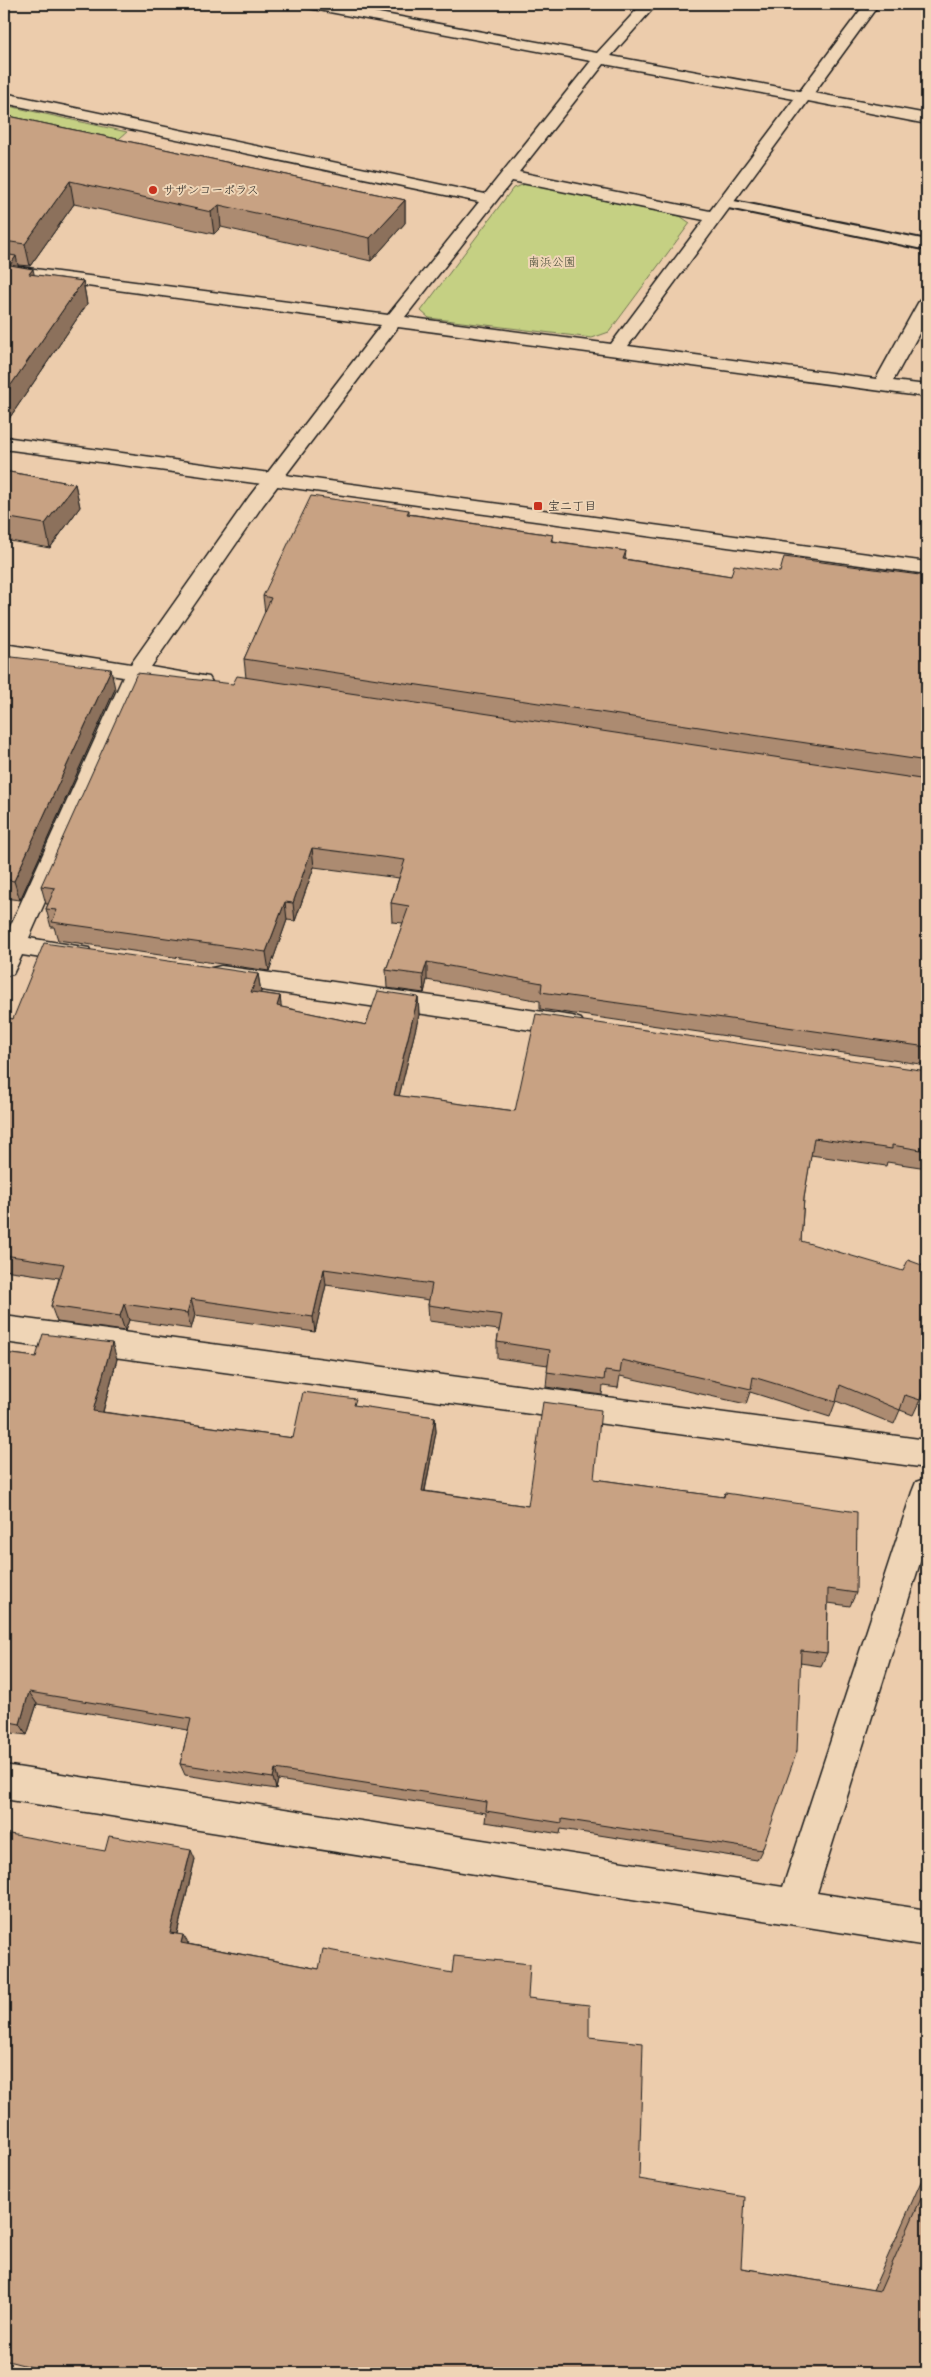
<svg xmlns="http://www.w3.org/2000/svg" width="931" height="2377" viewBox="0 0 931 2377" font-family="'Comic Neue','Klee One',sans-serif">
<style>
.green{fill:#c5d083;stroke:#707650}
.lines{fill:none;stroke-linecap:round;stroke-linejoin:round}
.service-casing{stroke:#1c1c1c;stroke-width:4}
.minor-casing{stroke:#1c1c1c;stroke-width:3}
.tertiary-casing{stroke:#1c1c1c;stroke-width:3}
.service{fill:#efd5b6;fill-rule:evenodd}
.minor{fill:#efd5b6;fill-rule:evenodd}
.tertiary{fill:#efd5b6;fill-rule:evenodd}
.wall{fill:#ac8b71;stroke:#1c1c1c}
.shaded-wall{fill:#8c715c;stroke:#1c1c1c}
.building{fill:#c8a283;stroke:#1c1c1c}
.poi-dot{fill:#c8321e;stroke:#efd5b6;stroke-width:2}
.labels{text-anchor:middle;stroke-width:4;stroke-linejoin:round;paint-order:stroke}
.far-poi-label{font-size:12px;fill:#1c1c1c;stroke:#efd5b6;text-anchor:start}
.far-park-label{font-size:12px;fill:#464936;stroke:#efd5b6}
</style>
<rect width="100%" height="100%" fill="#ecccac"/>
<filter id="ink" filterUnits="userSpaceOnUse"><feTurbulence type="fractalNoise" baseFrequency=".02" numOctaves="2"/><feDisplacementMap in="SourceGraphic" scale="10" xChannelSelector="R" yChannelSelector="G"/><feConvolveMatrix kernelMatrix="1 2 1 2 8 2 1 2 1" color-interpolation-filters="sRGB"/></filter>
<g filter="url(#ink)">
<path class="green" d="M4 105 127 132 101 154 4 133Z
M526 184 680 216 690 223 609 332 592 338 429 318 421 311 513 188Z"/>
<g class="lines">
<defs>
<path id="service" d="M724 199 927 240V250L719 206 717 203 719 200Z"/>
<path id="minor" d="M301 4H330L597 53 642 4H657L611 56 800 91 865 4H879L814 93 927 114V124L808 101 628 346 876 379 918 303 921 299 927 298V319L893 381 927 385V397L398 327 263 505 151 667 209 677 212 682 209 687 201 689 143 680 29 938 89 948 92 955 89 962 80 964 22 955 13 974 4 976V940L123 677 4 658V644L131 664 249 497 381 325 4 275V265L388 315 479 202 4 103V93L485 194 591 61 308 8ZM604 64 794 99 710 211 519 172ZM512 181 704 220 611 344 405 317Z
M221 966 572 1016 581 1019 585 1026 581 1033 572 1036 221 984 212 982 208 975 212 968Z
M4 1316 927 1440V1468L4 1342Z
M927 1478V1540L817 1893 927 1910V1946L4 1799V1765L783 1887 912 1492 916 1482Z"/>
<path id="tertiary" d="M4 437 927 562V574L4 449Z"/>
</defs>
<use href="#service" class="service-casing"/>
<use href="#minor" class="minor-casing"/>
<use href="#tertiary" class="tertiary-casing"/>
<use href="#service" class="service"/>
<use href="#minor" class="minor"/>
<use href="#tertiary" class="tertiary"/>
</g>
<path class="wall" d="M4 115 405 200V223L371 261 221 227 214 234 74 204 30 266 18 265V266L34 275 83 281 87 304 4 426Z
M4 471 75 484 80 507 50 548 4 540Z
M409 510V514L553 535V541L626 551 625 559 731 576 780 572 927 576V1065L540 1009V1001L427 980 424 993 387 988 386 970 403 923 392 922 391 903 399 878 314 867 295 921 287 920 269 971 58 940 54 927H51L46 909 48 904H46L41 886 233 684 246 678 244 659 265 613 263 596Z
M4 656 115 689 20 900 4 898Z
M258 974 261 992 260 993 280 996 281 1007 366 1025 418 997 419 1015 399 1096 515 1111 927 1071V1168L887 1162 886 1166 811 1155 804 1198 801 1241 920 1400 913 1415 900 1410 894 1424 836 1401 830 1417 750 1392 746 1404 620 1376 618 1388 603 1386 602 1395 546 1387 548 1365 497 1358V1342L499 1330 429 1321 428 1305 429 1300 326 1285 315 1332 195 1315 191 1329 129 1320 125 1331 57 1322 51 1306 59 1278 4 1270V1017L13 1019Z
M4 1353 36 1357 117 1359 103 1412 293 1438 356 1406 435 1417 436 1432 425 1491 528 1506 594 1479 723 1497 725 1493 856 1593 850 1606 828 1603 827 1653 821 1666 800 1663 762 1850 757 1860 561 1829 560 1834 485 1822 486 1813 278 1780 276 1789 185 1775 180 1764 188 1730 37 1704 27 1735 4 1732Z
M105 1851 195 1859 177 1934 188 1943V1944L319 1969 528 1998 589 2037 639 2179 741 2268 873 2290 927 2168V2373L4 2360Z"/>
<path class="shaded-wall" d="M70 181 74 204 30 266 25 244Z
M405 200V223L371 261 370 238Z
M219 205 221 227 214 234 211 212Z
M16 256 21 279 10 265Z
M33 269 38 292 29 274Z
M83 281 87 304 4 426V395Z
M75 484 80 507 50 548 45 524Z
M111 669 115 689 20 900 14 881Z
M312 848 314 867 295 921 293 903Z
M285 902 287 920 269 971 266 952Z
M427 962V980L424 993 423 975Z
M258 974 261 992 254 1010 251 992Z
M280 996 282 1014 277 1006Z
M418 997 419 1015 395 1113 394 1095Z
M324 1269 326 1285 315 1332 313 1317Z
M191 1299 195 1315 191 1329 187 1313Z
M124 1304 129 1320 125 1331 120 1316Z
M112 1343 117 1359 99 1426 93 1411Z
M435 1417 436 1432 422 1505V1491Z
M29 1692 37 1704 27 1735 20 1724Z
M275 1769 278 1780 276 1789 273 1778Z
M191 1850 195 1859 175 1941 170 1933Z
M183 1935 188 1943 186 1951 181 1943Z"/>
<path class="building" d="M4 115 405 200 370 238 219 205 211 212 70 181 25 244 4 241Z
M4 254 16 256 10 265 33 269 29 274 83 281 4 395Z
M4 471 75 484 45 524 4 517Z
M311 496 409 510 407 514 553 535 551 541 626 551 623 559 731 576 734 565 780 572 784 557 927 576V761L244 659 271 598 263 596Z
M4 656 111 669 14 881 4 879Z
M137 673 233 684 237 676 927 780V1047L541 992 542 983 427 962 423 975 386 970 409 906 391 903 405 860 312 848 293 903 285 902 266 952 52 922 57 910 46 909 55 888 41 886Z
M44 943 258 974 251 992 280 996 277 1006 366 1025 378 991 418 997 394 1095 515 1111 536 1014 927 1071V1151L892 1145V1149L814 1138 804 1198 801 1241 903 1271 908 1260 927 1267V1380L920 1400 905 1395 900 1410 840 1385 836 1402 753 1377 751 1389 622 1360 620 1373 605 1371 604 1380 547 1372 550 1350 497 1342 502 1315 428 1305 432 1284 324 1269 313 1317 191 1299 187 1313 124 1304 120 1316 51 1306 64 1264 4 1255V1017L13 1019Z
M43 1334 112 1343 93 1411 293 1438 303 1392 356 1399 354 1405 435 1417 422 1491 528 1506 543 1402 601 1410 594 1479 724 1497 725 1493 857 1512 856 1593 828 1589 827 1653 801 1650 797 1751 762 1850 562 1819V1823L486 1811 487 1802 275 1769 273 1778 180 1764 191 1719 29 1692 20 1724 4 1721V1353L36 1357Z
M4 1833 105 1851 109 1836 191 1850 170 1933 183 1935 181 1943 319 1969 323 1949 452 1973 454 1956 530 1964 528 1998 589 2005V2037L643 2043 639 2179 745 2197 741 2268 880 2291 927 2185V2373H54L4 2360Z"/>
</g>
<g class="poi-dot">
<circle cx="153" cy="190" r="5"/>
<rect x="533" y="501" width="10" height="10" rx="2.5"/>
</g>
<g class="labels">
<g class="far-poi-label">
<text x="163" y="194">サザンコーポラス</text>
<text x="548" y="510">宝二丁目</text>
</g>
<g class="far-park-label">
<text x="552" y="266">南浜公園</text>
</g>
</g>
<rect width="931" height="2377" fill="none" stroke="#efd5b6" stroke-width="20"/>
<rect x="10" y="10" width="911" height="2357" fill="none" stroke="#1c1c1c" stroke-width="2" filter="url(#ink)"/>
</svg>
